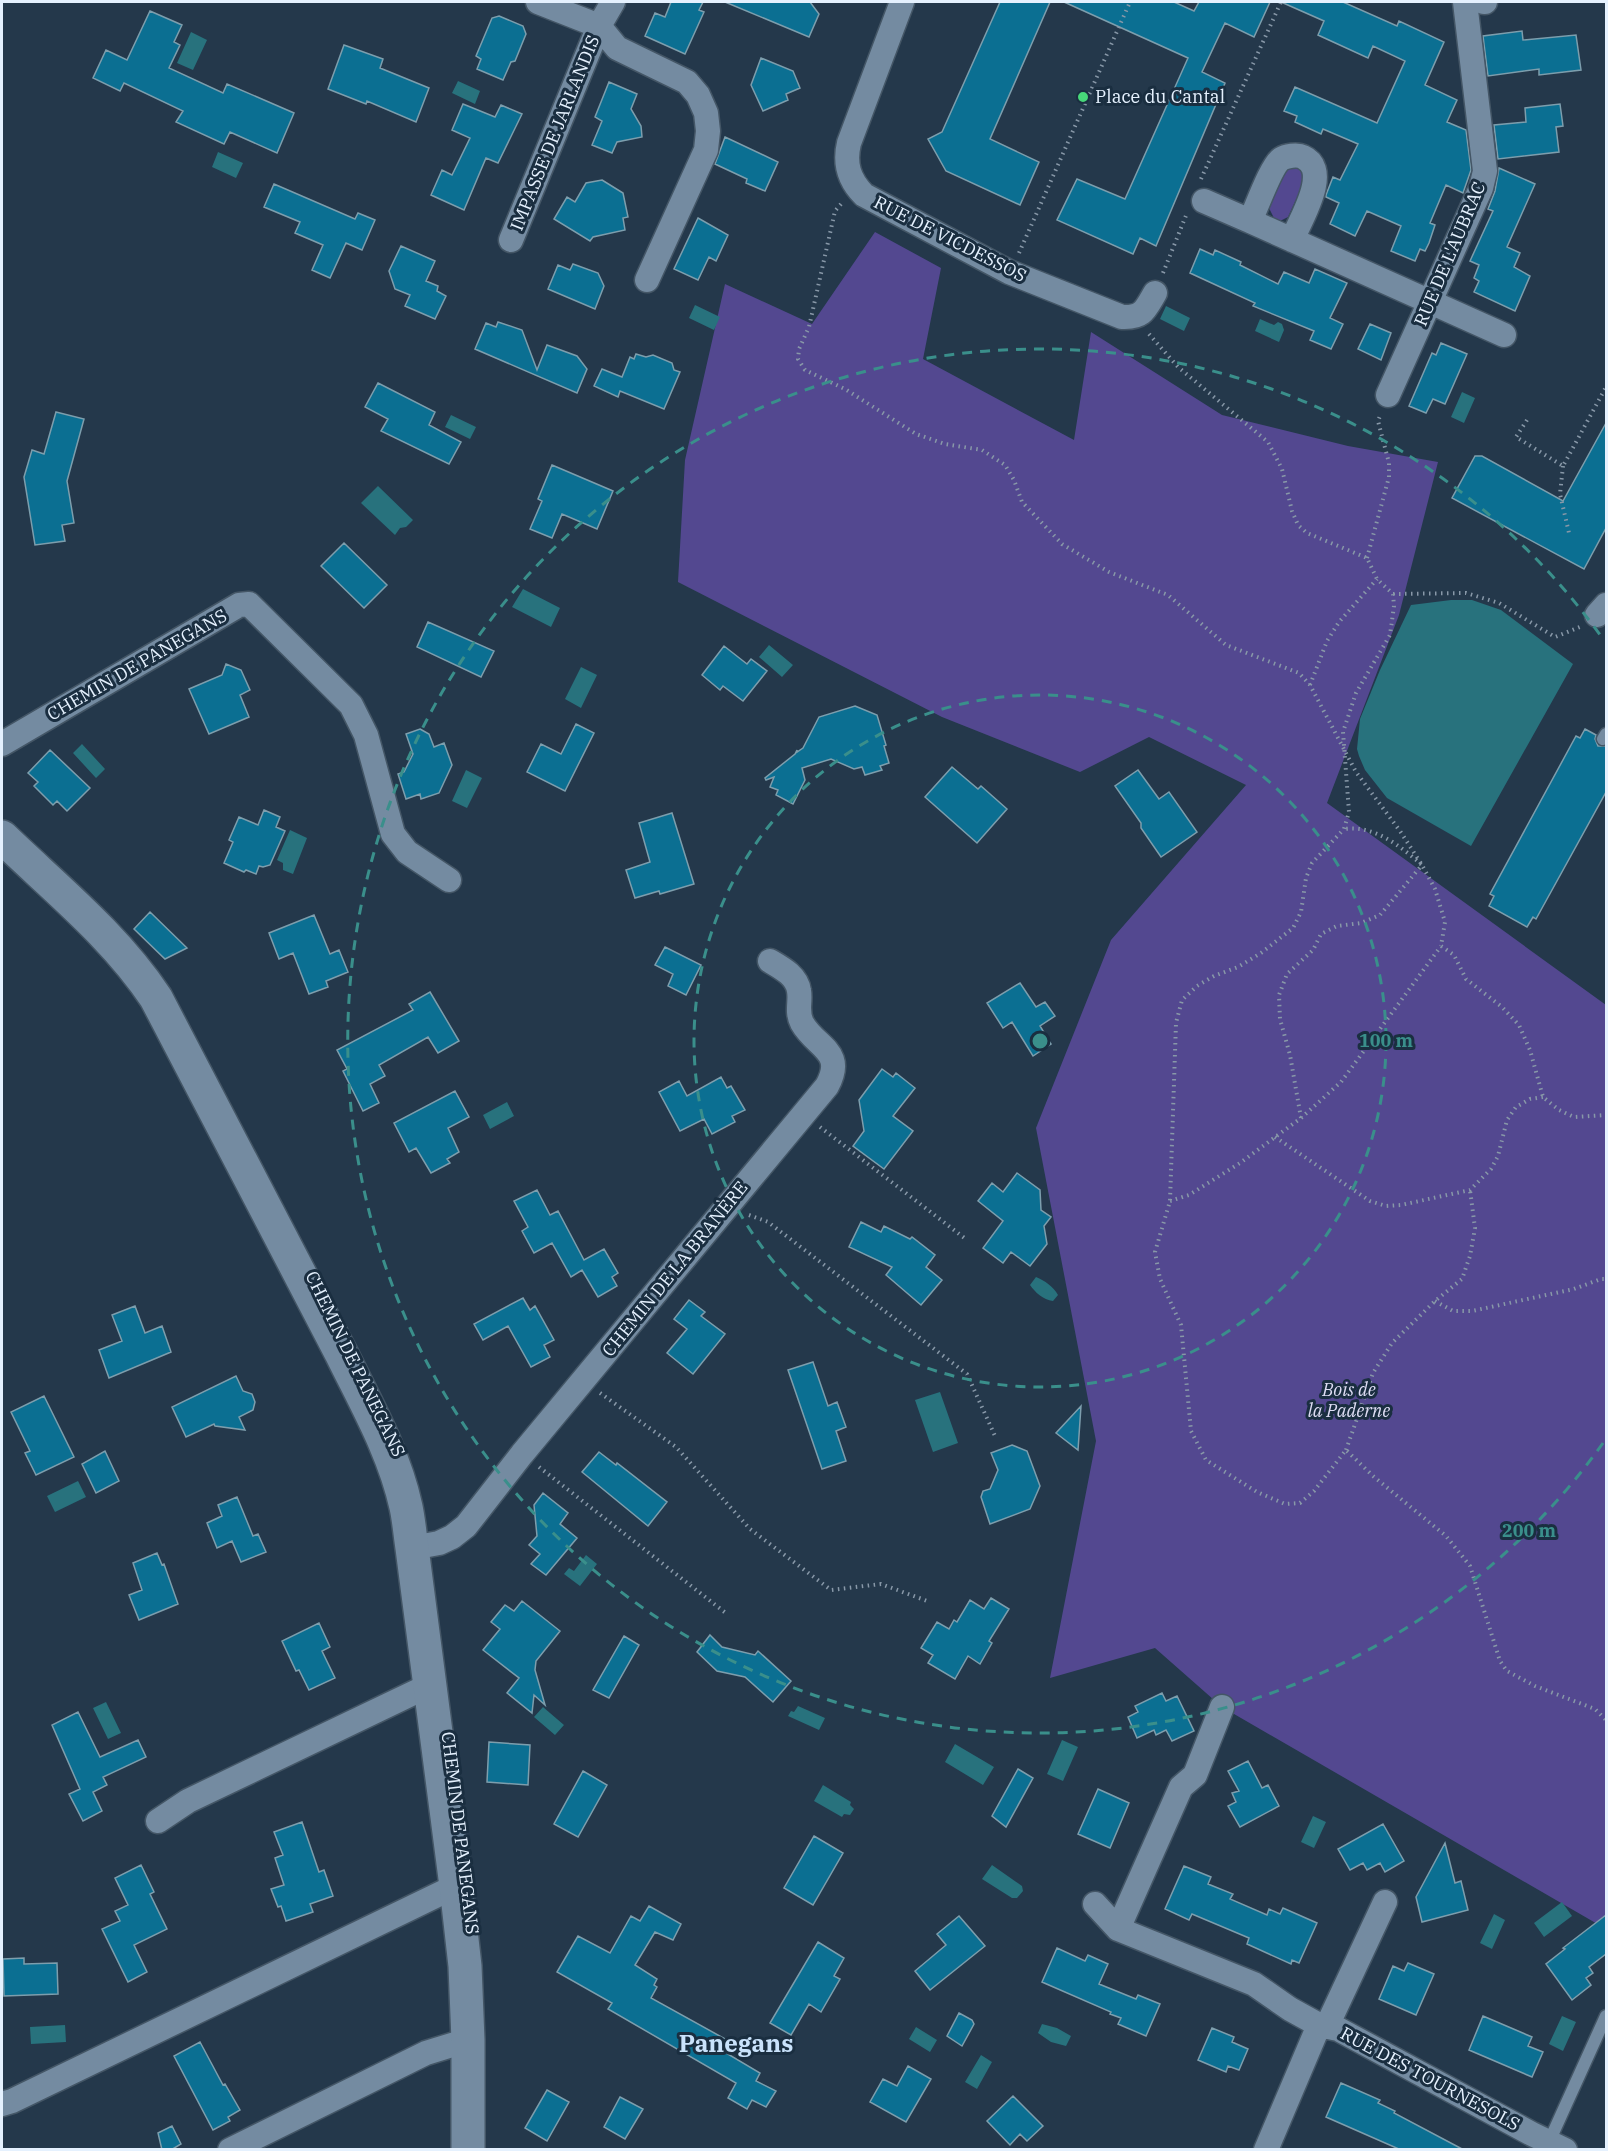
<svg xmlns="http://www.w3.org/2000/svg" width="1608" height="2151" viewBox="0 0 1608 2151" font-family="'IBM Plex Serif',serif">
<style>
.green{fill:#534890}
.water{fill:#28727d}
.building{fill:#0b6f92;stroke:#7d9ead;stroke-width:1.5}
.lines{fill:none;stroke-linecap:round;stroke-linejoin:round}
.lane-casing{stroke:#445666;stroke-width:15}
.street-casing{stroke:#445666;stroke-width:27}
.secondary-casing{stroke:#445666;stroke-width:36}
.path{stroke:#8898a8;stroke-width:4;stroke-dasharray:1.5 4.5;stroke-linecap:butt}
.lane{stroke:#748ba1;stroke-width:12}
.street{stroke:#748ba1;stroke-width:24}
.secondary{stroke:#748ba1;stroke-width:33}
.ring{fill:none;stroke:#3a8f8b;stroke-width:3;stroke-dasharray:10 8}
.poi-dot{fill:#47d779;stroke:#1a2e40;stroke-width:2}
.labels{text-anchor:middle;stroke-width:6;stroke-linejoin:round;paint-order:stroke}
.poi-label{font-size:18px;fill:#e5f1fe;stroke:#1a2e40;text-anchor:start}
.street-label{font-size:18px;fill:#e5f1fe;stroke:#1a2e40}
.park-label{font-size:18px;font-style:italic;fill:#deddf4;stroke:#1a2e40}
.district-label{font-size:24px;font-weight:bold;fill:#c9e2fb;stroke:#1a2e40}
.centre{fill:#3a8f8b;stroke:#1a2e40;stroke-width:3}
.ring-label{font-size:18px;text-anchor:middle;font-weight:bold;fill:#3a8f8b;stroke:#1a2e40;stroke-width:6;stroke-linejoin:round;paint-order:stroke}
</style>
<rect width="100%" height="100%" fill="#24384b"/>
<path class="green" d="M1291 167 1299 168 1304 173 1305 180 1288 217 1282 220H1275L1269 208 1286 171Z
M875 232 941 268 923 359 1074 440 1091 332 1222 415 1348 446 1438 462 1399 615 1327 803 1606 1005V1929L1222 1707 1155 1648 1050 1678 1096 1441 1036 1128 1111 940 1246 785 1149 737 1080 772 942 717 678 582 685 460 725 284 812 324Z"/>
<path class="water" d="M191 32 207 40 193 70 177 63Z
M458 81 480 91 475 104 452 93Z
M218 152 243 163 236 178 212 167Z
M695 305 720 317 714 330 689 318Z
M1166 306 1190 318 1184 331 1160 319Z
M1260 319 1274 325 1278 322 1282 324 1284 330 1279 342 1255 331Z
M1462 392 1475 398 1464 423 1451 417Z
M451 415 476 427 470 439 445 427Z
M378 486 413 520 406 527 400 528 395 535 361 503Z
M523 589 560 608 551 627 512 607Z
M1451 600H1472L1501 610 1573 664 1471 846 1387 798 1365 770 1359 756 1357 749 1360 719 1380 670 1411 605Z
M769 645 793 665 782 677 759 657Z
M581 667 597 675 581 708 565 699Z
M82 744 105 769 96 778 73 753Z
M466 770 482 778 467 808 452 801Z
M290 830 307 838 293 874 283 870V863L277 860Z
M507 1102 514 1116 490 1129 483 1115Z
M1036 1277C1045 1281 1053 1286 1058 1295L1053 1301C1043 1300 1035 1292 1030 1285Z
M940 1392 958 1443 933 1452 915 1400Z
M78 1481 86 1497 55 1512 47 1496Z
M586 1555 597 1564 580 1586 564 1574 569 1568 574 1571Z
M106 1702 121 1733 108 1739 93 1708Z
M798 1706 825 1718 819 1730 788 1716 791 1711 794 1712Z
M543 1707 564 1725 555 1735 534 1717Z
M1062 1740 1078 1747 1063 1781 1047 1774Z
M955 1744 994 1767 983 1785 945 1762Z
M823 1785 851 1802 850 1805 854 1809 850 1815 844 1814 842 1817 814 1801Z
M1313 1816 1326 1822 1314 1848 1301 1842Z
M992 1865 1022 1886 1023 1891 1017 1898H1012L982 1879Z
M1562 1902 1572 1916 1544 1937 1534 1923Z
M1494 1914 1505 1920 1492 1949 1480 1943Z
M1562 2016 1576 2022 1563 2051 1549 2044Z
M1042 2024 1057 2028 1071 2036 1066 2046 1051 2042 1038 2033Z
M65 2025 66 2042 31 2044 30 2027Z
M916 2027 937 2040 930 2052 909 2039Z
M981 2055 992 2062 977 2089 965 2082Z"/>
<path class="building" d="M671 2H703L699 10 704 12 685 54 645 36 655 13 665 17Z
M725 2H810L819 14 809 37Z
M1000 2H1050L990 139 1039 162 1020 205 946 171 928 139 942 132Z
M1064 2H1174L1194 11 1199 2H1270L1254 37 1225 23 1202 72 1225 83 1156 246 1140 238 1133 254 1057 220 1077 179 1125 199 1188 58Z
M1281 2H1343L1397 26 1399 21 1444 42 1425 85 1457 100 1447 122 1466 130 1471 170 1463 193 1446 185 1430 223 1435 225 1429 243 1425 251 1420 249 1415 261 1391 251 1401 226 1367 211 1355 236 1330 224 1339 203 1326 197V195L1333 177 1340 180 1358 144 1323 129 1321 134 1295 122 1297 116 1284 111 1295 87 1377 123 1405 61 1373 46 1368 58 1318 35 1324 21Z
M150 11 182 25 174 42 180 45 169 68 223 93 227 84 294 113 277 153 230 132 224 144 176 122 183 111 124 83 120 91 93 78 106 50 127 60Z
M499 16 523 26 526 34 515 61 511 62 503 80 477 69 481 59 476 56 492 18Z
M1522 31 1523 40 1576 35 1581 70 1539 75V69L1488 76 1483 36Z
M344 45 383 59 380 68 429 88 416 122 367 101 366 104 328 89Z
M761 58 793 71 800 88 786 94 788 100 763 111 751 85Z
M609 82 637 94 631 109 641 126 642 137 617 142 612 153 592 145 602 121 595 117Z
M463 104 495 117 501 105 522 114 498 163 486 158 464 210 431 195 442 170 452 175 470 138 452 130Z
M1560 104 1563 126 1556 127 1559 152 1498 159 1494 125 1526 122 1525 108Z
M725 137 778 162 765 191 746 183 747 179 715 164Z
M1499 168 1535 184 1507 247 1520 253 1514 267 1530 276 1515 311 1474 292 1479 281 1474 278 1479 265 1470 261 1493 211 1488 209 1495 191Z
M602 180 623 193 628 217 623 218 625 230 593 237 590 241 554 219 567 197 575 202 586 183Z
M274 184 355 219 358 213 375 220 362 250 346 243 330 278 312 270 323 245 295 233 300 222 264 207Z
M698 218 728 235 716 261 709 257 698 280 674 269Z
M401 246 435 261 426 281 438 286 437 291 446 296 435 319 405 306 410 295 395 289 389 271Z
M1200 249 1213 255 1215 250 1241 262 1240 265 1278 284 1284 272 1309 283 1315 269 1347 283 1330 318 1343 324 1331 349 1310 340 1314 331 1253 306 1255 303 1190 273Z
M573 264 598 273 604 286 595 309 548 289 558 265 570 270Z
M498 322 522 330 537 370 547 345 577 356 587 369 577 393 475 349 486 323 496 327Z
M1370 324 1391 333 1381 360 1358 349Z
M1441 343 1467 354 1445 404 1433 399 1426 413 1409 406 1432 353 1436 355Z
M636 354 646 357 653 355 672 363 674 370 680 372 664 409 620 391 618 397 594 386 602 369 622 377 630 357 634 359Z
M378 383 435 412 429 425 461 442 449 464 381 431 388 419 365 407Z
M56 412 84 419 67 481 74 523 62 525 65 541 35 545 24 477 32 450 44 454Z
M1606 423V528L1584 569 1452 498 1475 456H1482L1563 501Z
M552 465 613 491 597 529 562 514 552 538 530 529 542 501 538 499Z
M344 543 387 585 364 608 321 566Z
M428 622 494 651 481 677 417 647Z
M724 646 747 664 751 659 767 671 743 701 723 686 720 690 702 675Z
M226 664 241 670 250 690 240 695 249 717 209 734 189 689 222 675Z
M855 706 877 715 886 745 884 746 889 763 880 766 882 770 865 775 862 767 854 769 831 759 802 768 805 780 793 804 776 795 778 790 770 787 774 777 766 780 765 778 795 754 797 750V752L803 748 819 717Z
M576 724 594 733 565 791 527 772 541 744 561 754Z
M420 729 429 734 434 747 444 743 452 765 439 793 421 799 420 794 406 799 398 774 404 772 413 754 406 734Z
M1585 729 1596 735 1595 739 1598 746H1606V792L1536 919 1533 917 1527 927 1489 906 1494 896 1490 894 1576 736 1580 738Z
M50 750 90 788 67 811 57 801 53 805 34 786 38 782 28 773Z
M952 767 978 789 981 786 1007 809 977 843 925 797Z
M1138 770 1159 799 1169 792 1197 832 1161 857 1141 828V823L1115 786Z
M264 810 280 817 276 827 285 831 270 865 263 867 259 866 256 874 246 870 244 872 224 863 233 842 229 840 239 817 258 825Z
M672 813 694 884 660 894 659 891 635 898 626 870 650 862 639 823Z
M150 912 187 948 165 959 134 929Z
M314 915 330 954 339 950 348 972 326 981 328 987 309 994 293 953 279 959 269 933Z
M665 947 701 965 686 995 668 986 673 974 655 965Z
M1020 983 1036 1007 1045 1002 1055 1016 1040 1026 1051 1044 1033 1056 1012 1022 1003 1028 987 1003Z
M430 992 459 1041 438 1053 428 1037 379 1065 385 1076 370 1084 379 1103 363 1111 343 1071 347 1069 337 1050 413 1010 409 1004Z
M882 1069 893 1077 896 1073 915 1088 893 1116 913 1131 884 1169 853 1146 864 1131 859 1100Z
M721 1077 727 1088 731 1086 745 1110 732 1116 735 1122 712 1134 704 1119 680 1131 659 1092 679 1081 687 1096Z
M455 1091 469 1117 448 1128 459 1152 447 1159 450 1163 431 1173 416 1148 409 1152 394 1123Z
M1017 1173 1040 1190 1041 1210 1051 1217 1044 1226 1047 1244 1030 1266 1011 1252 1003 1263 983 1248 1003 1221 978 1201 992 1183 1003 1192Z
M537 1190 550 1215 558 1211 584 1260 604 1249 618 1273 612 1277 617 1286 598 1297 582 1270 571 1277 552 1243 534 1253 522 1231 528 1227 514 1201Z
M861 1222 881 1232 884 1226 910 1239 912 1237 935 1255 926 1267 942 1280 921 1305 886 1275 892 1267 849 1247Z
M523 1298 530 1310 535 1306 554 1340 544 1345 550 1357 531 1367 508 1326 483 1340 474 1324Z
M689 1300 705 1312 701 1316 725 1334 693 1374 667 1353 687 1329 674 1319Z
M135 1306 145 1333 162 1326 171 1352 109 1378 99 1350 122 1341 112 1315Z
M813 1362 828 1406 837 1402 846 1427 836 1431 846 1461 822 1469 788 1370Z
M236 1376 243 1391 252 1394 255 1402 253 1410 239 1417 245 1430 215 1426 214 1424 186 1437 172 1407Z
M44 1396 74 1457 36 1475 25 1453 30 1451 11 1412Z
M1081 1406 1078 1450 1056 1433Z
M1012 1445 1027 1451 1040 1486 1030 1509 990 1524 981 1497 983 1491 990 1489 998 1470 991 1453Z
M105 1451 119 1481 96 1493 82 1464Z
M599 1452 616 1465 617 1463 667 1502 648 1526 582 1472Z
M543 1493 568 1513 560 1524 577 1538 546 1575 531 1564 540 1554 529 1545 537 1536 534 1505Z
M237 1497 253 1536 258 1534 266 1552 241 1562 232 1541 217 1548 207 1523 222 1516 218 1505Z
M157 1553 162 1565 164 1564 178 1604 139 1620 129 1595 142 1590 133 1563Z
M991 1598 1009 1609 989 1641 992 1643 980 1664 968 1656 955 1679 928 1663 933 1655 921 1648 937 1622 949 1629 954 1620 957 1622 970 1600 984 1609Z
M522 1601 560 1631 536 1661 535 1670 545 1705 534 1695 532 1713 507 1693 519 1678 483 1650 500 1629 491 1622 505 1605 514 1611Z
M319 1623 330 1647 322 1651 335 1678 309 1690 299 1670 296 1671 282 1641Z
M710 1635 722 1647 755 1655 758 1651 791 1681 773 1702 745 1677 717 1671 697 1652Z
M624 1636 639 1645 609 1698 593 1690Z
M1162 1693 1166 1701 1177 1696 1194 1731 1172 1741 1166 1730 1156 1735 1154 1730 1137 1738 1128 1717 1138 1712 1135 1706Z
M78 1712 100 1757 138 1740 146 1757 103 1777 107 1785 93 1792 102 1811 83 1821 69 1794 80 1789 52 1725Z
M489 1742 530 1745 528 1785 487 1782Z
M1248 1761 1262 1788 1268 1785 1279 1806 1240 1827 1228 1806 1236 1802 1232 1793 1239 1791 1228 1771Z
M1018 1769 1033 1778 1006 1827 992 1816Z
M583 1771 607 1785 578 1837 554 1824Z
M1098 1789 1129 1803 1110 1848 1078 1834Z
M302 1822 319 1872 324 1870 333 1896 310 1904 313 1912 286 1921 281 1906 278 1907 271 1889 284 1885 275 1858 283 1855 274 1832Z
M1383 1824 1404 1861 1385 1872 1380 1863 1367 1870 1363 1863 1350 1870 1338 1849Z
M814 1836 843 1853 813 1905 784 1888Z
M1445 1843 1455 1883 1461 1881 1468 1910 1422 1922 1416 1897Z
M141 1865 154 1892 150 1894 167 1929 134 1945 147 1972 128 1982 102 1929 120 1921 115 1911 128 1905 115 1878Z
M1184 1866 1211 1877 1208 1884 1233 1894 1230 1899 1267 1915 1269 1909 1280 1914 1283 1908 1317 1923 1299 1963 1292 1960 1291 1964 1247 1944 1249 1938 1192 1914 1189 1920 1165 1909Z
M649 1906 681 1924 673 1940 655 1932 635 1965 657 1979 654 1985 657 1987 651 1998 727 2040 721 2050 760 2073 756 2081 776 2091 766 2107 752 2100 747 2109 728 2098 736 2083 608 2009 612 2003 557 1972 578 1936 610 1953 631 1916 640 1921Z
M1606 1915V1954L1589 1967 1593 1973 1586 1978 1591 1985 1572 2000 1546 1964 1565 1949 1563 1948Z
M959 1916 985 1946 930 1990 915 1971 946 1945 937 1934Z
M818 1942 844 1958 834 1976 840 1979 821 2012 809 2004 791 2035 770 2023Z
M1057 1948 1085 1961 1088 1955 1108 1964 1099 1984 1136 1999 1138 1995 1160 2004 1146 2036 1118 2024 1121 2018 1110 2014 1111 2012 1042 1982Z
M24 1958V1964L57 1963 58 1994 4 1996 3 1959Z
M1408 1963 1434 1974 1416 2015 1379 1999 1393 1966 1404 1971Z
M959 2013 972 2020 974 2024 962 2046 947 2036Z
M1483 2016 1532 2037 1528 2046 1543 2052 1532 2077 1469 2050Z
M1212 2028 1234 2037 1232 2042 1248 2049 1239 2070 1228 2066 1226 2072 1198 2060Z
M200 2042 223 2085 225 2084 240 2110 228 2117 230 2121 213 2130 174 2056Z
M908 2066 931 2079 906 2122 870 2102 883 2079 897 2086Z
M1341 2083 1380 2100 1378 2103 1395 2111 1394 2113 1464 2150H1401L1326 2117Z
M547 2090 569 2102 547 2141 525 2128Z
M1013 2096 1043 2126 1027 2141 1020 2134 1010 2145 987 2121Z
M620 2097 643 2109 625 2139 604 2127Z
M172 2126 181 2144 171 2150H162L158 2133Z"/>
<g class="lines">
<defs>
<path id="lane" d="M1603 739 1606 734
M1549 2142 1606 2016"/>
<path id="street" d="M538 2 599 26 617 48 687 82 698 95 706 113 708 131 706 150 647 280
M902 2 849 143C844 164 849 180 864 195L1009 272 1122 317C1143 318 1145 310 1155 293
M1484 2H1485
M1204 201 1250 221
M511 240 599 26 613 2
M1292 240C1300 220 1332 170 1303 157 1297 154 1286 156 1281 159 1271 166 1256 209 1250 221L1504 335
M1388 395 1481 188 1485 171 1465 2
M1597 615 1606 605
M2 744 239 605 249 604 351 705 366 735 393 834 407 852 449 880
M412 1548 439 1543 452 1537 466 1526 522 1454 827 1086C846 1051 816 1048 802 1023 796 1011 801 1002 799 991 797 976 782 968 770 961
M158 1821 188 1801 430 1685
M1095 1904 1118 1929 1254 1984 1290 2009 1319 2025
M1118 1929 1181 1787 1195 1775 1222 1707
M1327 2026 1385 1902
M2 2104 12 2101 456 1886
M230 2150 426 2053 468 2040
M1266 2150 1319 2025 1338 2029 1532 2134 1565 2150"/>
<path id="secondary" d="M2 837C55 888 115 936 156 998L341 1353C365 1402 394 1452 406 1507 409 1521 410 1535 412 1548L456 1886 465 1966 468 2040V2150"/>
</defs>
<use href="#lane" class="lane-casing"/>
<use href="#street" class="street-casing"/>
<use href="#secondary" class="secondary-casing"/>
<path class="path" d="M1201 179 1281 2
M841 204 835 211 809 327 799 349 798 359 805 370 845 389 916 434 945 444 982 450 1005 465 1014 480 1022 502 1062 544 1109 572 1168 595 1226 645 1299 673 1310 685 1356 772 1400 831 1422 865 1435 889 1445 922 1441 946 1454 955 1466 979 1502 1007 1519 1025 1530 1050 1543 1097 1559 1110 1574 1117 1606 1115
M1019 253 1130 2
M1163 273 1187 213
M1149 334 1178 367 1268 442 1282 469 1292 511 1298 525 1307 533 1367 558 1377 579 1393 594 1394 606 1390 635 1356 693 1343 732 1349 812 1344 829 1312 863 1306 878 1301 912 1293 928 1261 953 1238 967 1214 976 1197 986 1182 1000 1176 1023 1170 1201 1155 1252 1160 1279 1181 1325 1191 1431 1206 1460 1257 1492 1285 1504 1300 1503 1314 1491 1346 1450 1373 1476 1446 1536 1470 1566 1500 1661 1507 1671 1535 1686 1595 1709 1606 1720
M1527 420 1516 437 1563 466 1606 387
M1563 466 1560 494 1569 533
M1367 558 1389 477V463L1378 421 1380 416
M1393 594 1466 593 1499 603 1555 637 1580 627
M1310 685 1327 641 1339 622 1377 579
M1301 1118 1290 1055 1280 1019 1279 995 1287 974 1313 950 1321 934 1337 926 1361 923 1380 915 1422 865C1400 846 1375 825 1344 829
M820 1127 967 1240
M1275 1137 1370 1201 1386 1206 1401 1205 1470 1190 1491 1169 1498 1156 1507 1120 1516 1107 1530 1099 1543 1097
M1170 1201 1189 1195 1240 1163 1301 1118 1341 1082 1441 946
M749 1215 768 1222 967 1374 995 1436
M1435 1301 1453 1311H1472L1574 1289 1601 1279H1606
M600 1393 676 1447 750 1529 831 1590 881 1584 930 1602
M1346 1450 1373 1373 1392 1343 1435 1301 1462 1279 1470 1256 1475 1228 1470 1190
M539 1467 727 1614"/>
<use href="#lane" class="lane"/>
<use href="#street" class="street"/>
<use href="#secondary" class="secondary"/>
</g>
<g class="ring">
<circle cx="1040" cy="1041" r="346"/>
<path d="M1603 1443A692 692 0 1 1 1603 639"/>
</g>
<circle class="poi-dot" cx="1083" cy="97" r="6"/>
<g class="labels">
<g class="poi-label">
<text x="1095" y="103">Place du Cantal</text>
</g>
<g class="street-label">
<text transform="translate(555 133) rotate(-68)" y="6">IMPASSE DE JARLANDIS</text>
<text transform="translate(950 239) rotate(27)" y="6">RUE DE VICDESSOS</text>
<text transform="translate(1450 254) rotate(-67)" y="6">RUE DE L'AUBRAC</text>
<text transform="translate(137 665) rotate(-30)" y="6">CHEMIN DE PANEGANS</text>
<text transform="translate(675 1269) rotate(-51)" y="6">CHEMIN DE LA BRANÈRE</text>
<text transform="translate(355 1364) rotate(64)" y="6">CHEMIN DE PANEGANS</text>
<text transform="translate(460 1833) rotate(83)" y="6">CHEMIN DE PANEGANS</text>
<text transform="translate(1430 2079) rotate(28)" y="6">RUE DES TOURNESOLS</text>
</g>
<g class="park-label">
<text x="1349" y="1396">Bois de<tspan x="1349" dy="21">la Paderne</tspan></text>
</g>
<g class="district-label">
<text x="736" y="2052">Panegans</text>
</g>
</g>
<circle cx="1040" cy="1041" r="9" class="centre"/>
<g class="ring-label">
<text x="1386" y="1047">100 m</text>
<text x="1529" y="1537">200 m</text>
</g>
<rect width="1608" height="2151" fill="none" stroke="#e5f1fe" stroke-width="6"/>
</svg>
